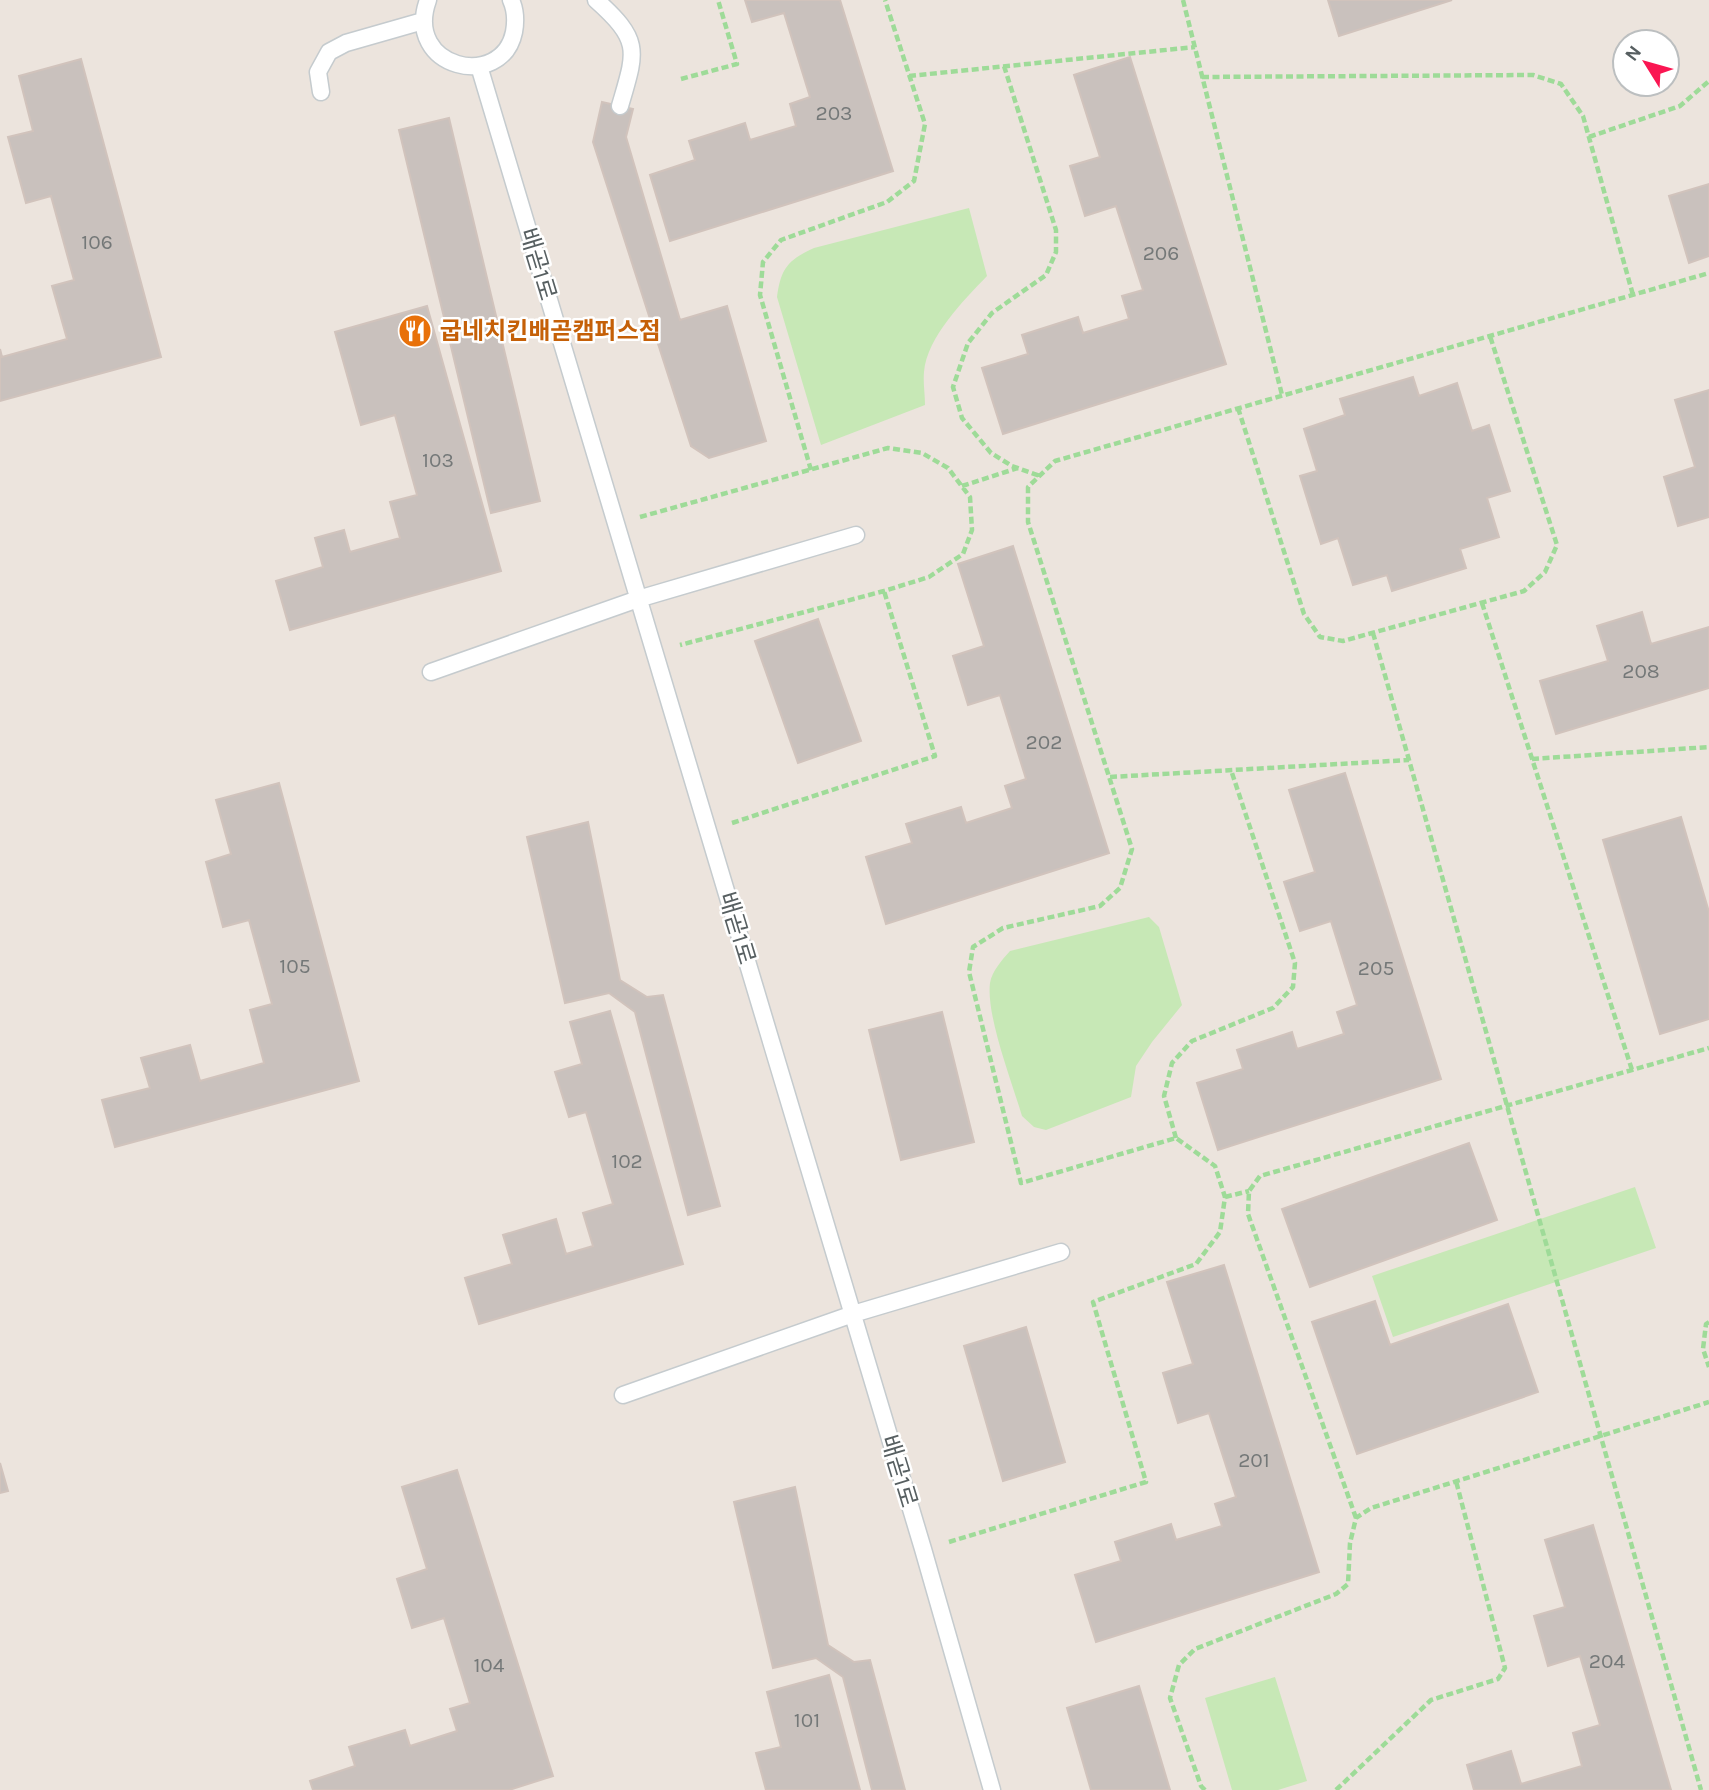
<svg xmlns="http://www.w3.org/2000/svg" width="1709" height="1790" viewBox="0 0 1709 1790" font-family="Karla,'Noto Sans KR',sans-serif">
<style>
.green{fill:#c7e8b6}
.building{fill:#c9c1bd;stroke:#d1c3bc;stroke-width:2}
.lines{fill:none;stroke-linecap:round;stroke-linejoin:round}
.service-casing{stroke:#c5cbce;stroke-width:19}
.path{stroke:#9edb98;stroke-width:4.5;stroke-dasharray:7 3.5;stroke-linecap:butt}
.service{stroke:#fff;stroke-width:16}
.labels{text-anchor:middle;stroke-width:5;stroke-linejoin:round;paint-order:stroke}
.number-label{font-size:21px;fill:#747878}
.street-label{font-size:24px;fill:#575f61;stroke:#fff}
.food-label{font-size:24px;font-weight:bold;fill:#c56008;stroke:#fff;text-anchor:start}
</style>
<rect width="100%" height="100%" fill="#ece4dd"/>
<path class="green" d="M969 208 987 276C964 300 927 337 924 372 923 383 925 394 925 405L821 445 777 297C781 268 788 260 814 248Z
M1149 917 1159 927 1182 1005 1152 1042 1136 1066 1131 1097 1046 1130 1034 1127 1022 1116C1012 1082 986 1016 990 983 992 971 1002 960 1010 951Z
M1635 1187 1656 1248 1393 1337 1372 1276Z
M1275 1677 1307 1781 1278 1790H1232L1205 1698Z"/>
<path class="building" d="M745 0H840L893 171 670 241 650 175 695 160 689 141 745 123 750 140 796 126 790 104 810 97 784 13 752 22Z
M1328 0H1452L1339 36Z
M1130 57 1226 364 1003 434 982 368 1028 354 1022 335 1078 317 1083 333 1129 319 1122 296 1143 290 1116 206 1085 216 1070 166 1100 157 1074 75Z
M81 59 161 357 0 401V349L2 357 67 339 52 286 74 280 51 196 26 203 8 137 33 131 19 76Z
M602 102 633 109 626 137 680 320 727 306 766 441 709 458 691 446 593 142Z
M449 118 540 501 491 513 399 130Z
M1709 184V256L1689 263 1669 196Z
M427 306 501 571 290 630 276 581 323 567 315 538 344 530 350 552 400 538 390 502 417 495 395 415 361 425 335 332Z
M1413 377 1419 396 1457 383 1472 431 1489 425 1510 491 1487 498 1499 537 1460 549 1466 568 1392 591 1387 575 1353 585 1338 538 1321 544 1300 476 1317 471 1304 429 1345 415 1340 399Z
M1709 390V517L1678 526 1664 477 1695 467 1675 400Z
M1013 546 1109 853 886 924 866 857 912 843 906 824 961 807 966 823 1012 808 1005 786 1026 779 1000 695 968 705 953 656 984 646 958 564Z
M1642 612 1651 644 1709 627V688L1556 734 1540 681 1608 661 1597 626Z
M818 619 861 741 798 763 755 641Z
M1345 773 1441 1079 1218 1150 1197 1083 1243 1069 1237 1050 1292 1032 1297 1049 1344 1034 1337 1012 1357 1005 1331 921 1300 931 1284 882 1315 872 1289 790Z
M279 783 359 1081 115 1147 102 1100 150 1088 141 1058 190 1045 200 1081 264 1063 250 1010 272 1004 249 920 223 927 206 862 231 854 216 800Z
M1681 817 1709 912V1019L1660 1034 1603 840Z
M588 822 620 980 647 997 663 995 720 1206 688 1215 635 1012 609 993 565 1003 527 837Z
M610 1011 683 1264 479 1324 465 1278 512 1264 503 1235 556 1219 566 1254 593 1246 583 1213 613 1204 586 1112 569 1117 555 1072 582 1064 570 1022Z
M942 1012 974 1142 901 1160 869 1030Z
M1469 1143 1497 1220 1310 1287 1282 1209Z
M1224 1265 1319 1572 1096 1642 1075 1575 1121 1561 1115 1542 1171 1524 1176 1540 1222 1526 1215 1504 1236 1497 1209 1413 1178 1423 1163 1373 1193 1364 1167 1282Z
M1375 1301 1390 1345 1508 1304 1538 1392 1357 1454 1312 1322Z
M1026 1327 1065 1462 1003 1481 964 1346Z
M0 1463 8 1491 0 1493Z
M457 1470 553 1776 509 1790H313L310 1781 355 1766 349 1747 405 1730 410 1746 457 1731 450 1709 470 1703 444 1618 412 1628 397 1579 427 1569 402 1487Z
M795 1487 828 1645 854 1662 870 1660 905 1790H872L843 1677 816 1658 773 1668 734 1502Z
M1593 1525 1671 1790H1474L1467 1765 1511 1751 1521 1784 1582 1766 1573 1733 1600 1725 1580 1656 1548 1666 1534 1616 1565 1607 1545 1540Z
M829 1675 860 1790H766L756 1753 781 1747 767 1692Z
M1139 1686 1170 1790H1091L1067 1708Z"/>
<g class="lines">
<defs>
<path id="service" d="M428 0C403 69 502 91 514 32 516 21 516 11 511 0
M596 0C642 41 636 51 620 106
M479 66 923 1549 992 1790
M321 92 318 72 329 52 346 43 423 21
M431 672 638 599 856 535
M623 1395 853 1314 1061 1252"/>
</defs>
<use href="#service" class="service-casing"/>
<path class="path" d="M1183 0 1282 395
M1004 66 1056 230V252L1046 275 992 313 968 343 953 387 962 418 991 453 1012 466 1040 476
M909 76 1195 47
M1202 77 1533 75 1561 84 1583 116 1633 295
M681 79 737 64 718 0
M1589 137 1680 106 1709 81
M1238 408 1304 614 1320 637 1343 641 1524 591 1545 572 1557 545 1490 336
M811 470 760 295 763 262 781 240 887 202 914 181 925 124 885 0
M962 486 1018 468
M640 517 888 448 922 453 948 468 970 497 972 530 963 554 929 577 884 591 680 645
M1482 603 1632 1070
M1373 633 1701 1790
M1532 759 1709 747
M1110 777 1409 760
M732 823 935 756 884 591
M1176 1138 1164 1096 1172 1063 1192 1041 1273 1008 1293 987 1295 963 1231 770
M1225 1197 1249 1191
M1709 1322 1706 1324 1703 1349 1709 1367
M1356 1518 1248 1214 1249 1191 1260 1176 1709 1048
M949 1542 1146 1482 1093 1302 1196 1264 1220 1232 1225 1197 1215 1166 1176 1138 1021 1183 969 972 973 947 1003 928 1100 906 1120 888 1132 849 1028 522V487L1055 461 1709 273
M1205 1790 1201 1786 1170 1698 1179 1665 1195 1649 1336 1594 1348 1584 1350 1543 1356 1518 1371 1508 1709 1402
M1336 1790 1431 1700 1498 1679 1505 1668 1456 1481"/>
<use href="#service" class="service"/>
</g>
<defs>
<symbol id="restaurant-disc" viewBox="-11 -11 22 22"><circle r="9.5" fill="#e8710a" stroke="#fff"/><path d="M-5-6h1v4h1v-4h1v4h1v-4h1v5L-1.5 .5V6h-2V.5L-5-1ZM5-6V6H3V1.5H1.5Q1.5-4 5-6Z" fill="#fff"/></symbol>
</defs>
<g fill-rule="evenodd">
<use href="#restaurant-disc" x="396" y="312" width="38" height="38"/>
</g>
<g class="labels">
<g class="number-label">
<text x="834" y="120">203</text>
<text x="97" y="249">106</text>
<text x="1161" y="260">206</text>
<text x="438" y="467">103</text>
<text x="1641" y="678">208</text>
<text x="1044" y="749">202</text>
<text x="295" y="973">105</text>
<text x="1376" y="975">205</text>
<text x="627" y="1168">102</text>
<text x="1254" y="1467">201</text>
<text x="1607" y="1668">204</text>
<text x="489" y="1672">104</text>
<text x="807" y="1727">101</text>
</g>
<g class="street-label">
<text transform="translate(538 264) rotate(73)" y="8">배곧1로</text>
<text transform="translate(737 928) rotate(73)" y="8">배곧1로</text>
<text transform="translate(899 1471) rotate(73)" y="8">배곧1로</text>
</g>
<g class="food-label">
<text x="440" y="339">굽네치킨배곧캠퍼스점</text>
</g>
</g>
<g transform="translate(1646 63) rotate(307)"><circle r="33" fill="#ffffff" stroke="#bcbfc0" stroke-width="2"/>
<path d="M0-5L12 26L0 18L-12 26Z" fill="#fa1652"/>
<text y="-10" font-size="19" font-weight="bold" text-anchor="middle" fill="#575f61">N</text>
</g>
</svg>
